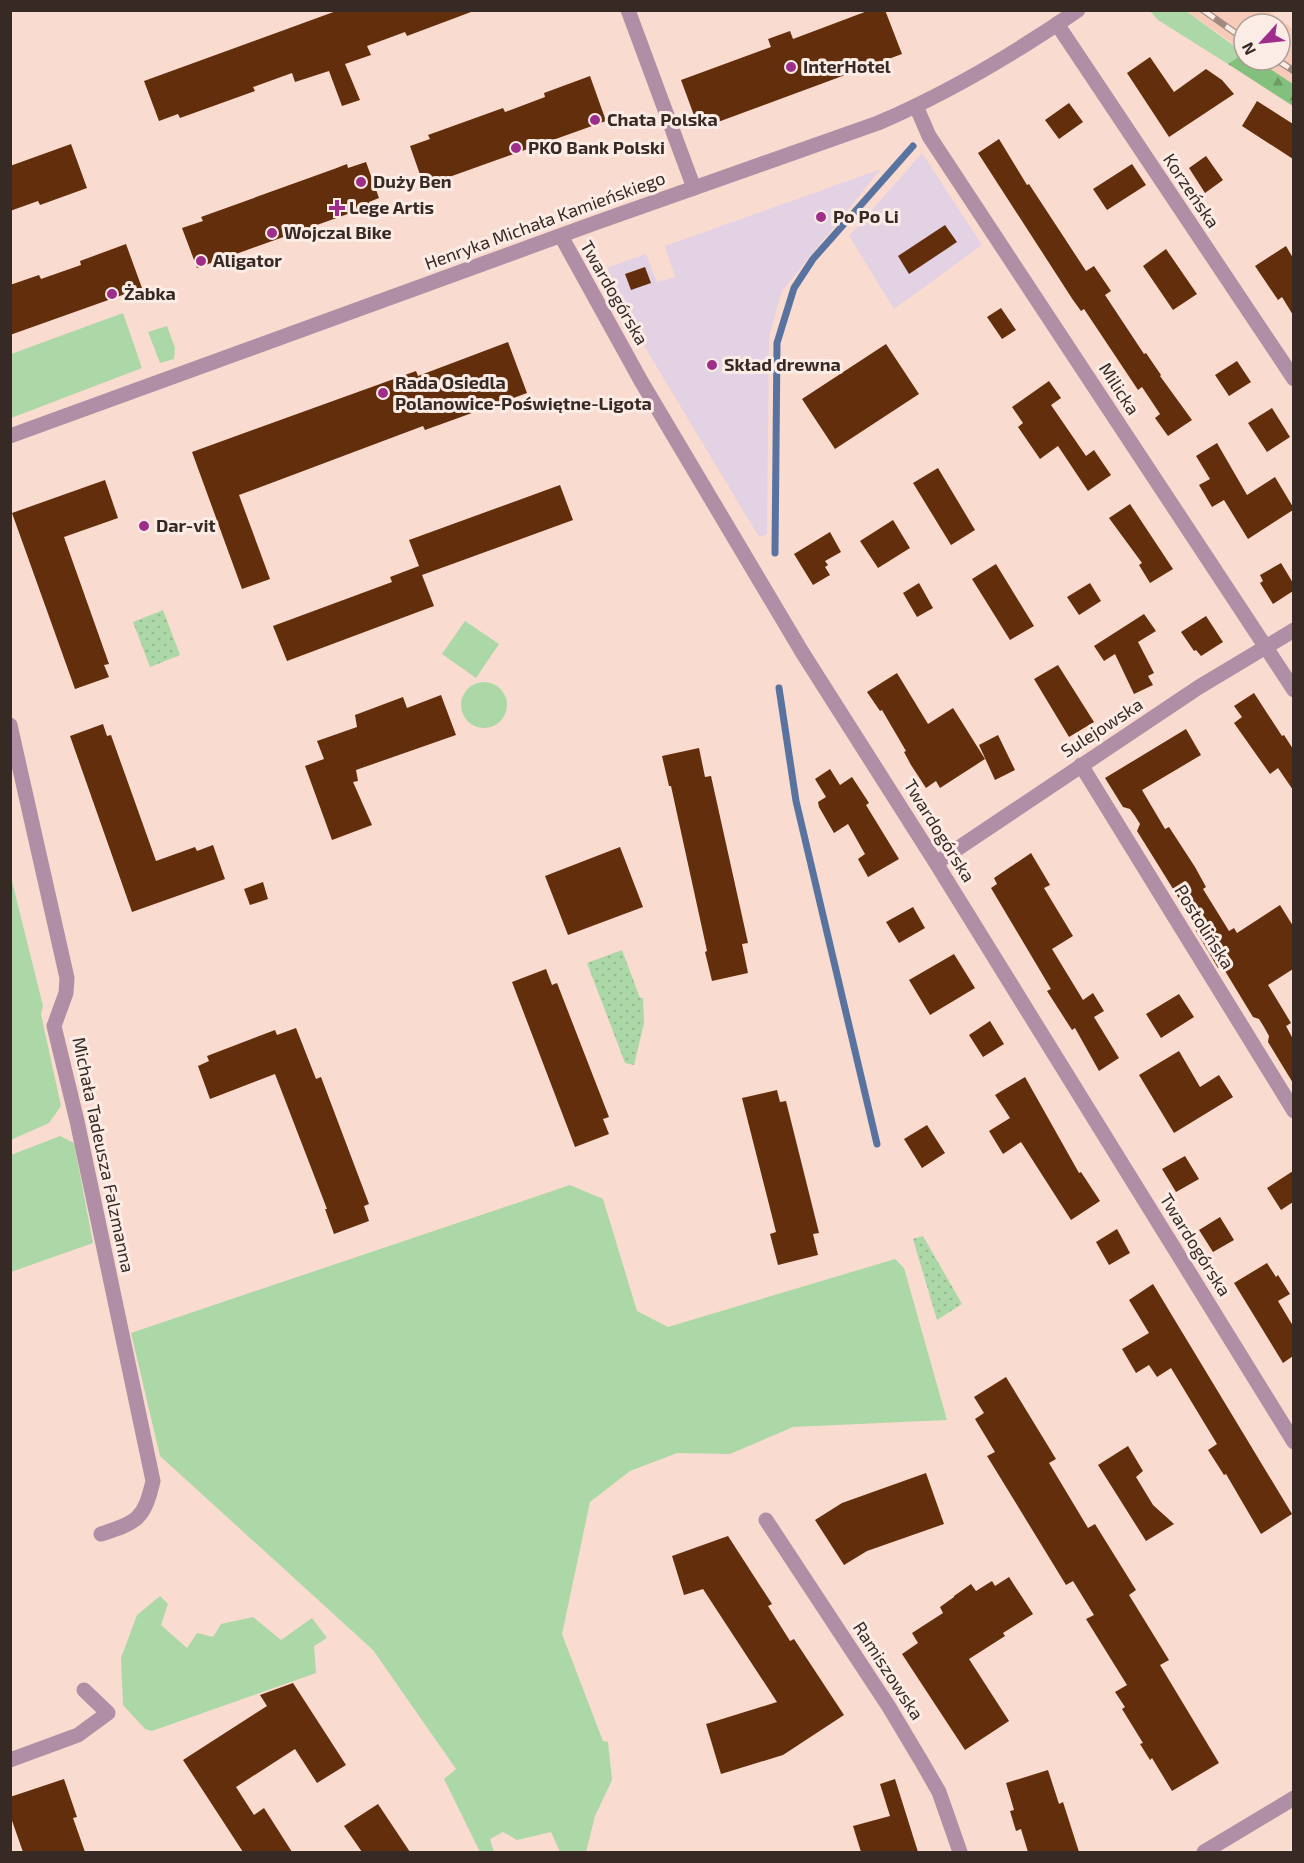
<svg xmlns="http://www.w3.org/2000/svg" width="1304" height="1863" viewBox="0 0 1304 1863" font-family="'Exo 2',sans-serif">
<style>
.commercial{fill:#e3d2e4}
.built{fill:#f8cab9}
.grass{fill:#acd8a7}
.forest{fill:url(#forest-firs)}
.park{fill:url(#park-dots)}
.lines{fill:none;stroke-linecap:round;stroke-linejoin:round}
.stream{stroke:#5973a1;stroke-width:7}
.building{fill:#632e0b}
.minor{stroke:#b08fa6;stroke-width:15}
.tertiary{stroke:#b08fa6;stroke-width:15}
.rail-casing{stroke:#a18a81;stroke-width:7}
.rail{stroke:#fcece6;stroke-width:4.5;stroke-dasharray:14;stroke-linecap:butt}
.poi-dot{fill:#9f2e8b;stroke:#fcece6;stroke-width:2}
.labels{text-anchor:middle;stroke-width:6;stroke-linejoin:round;paint-order:stroke}
.poi-label{font-size:18px;font-weight:bold;fill:#372924;stroke:#fcece6;text-anchor:start}
.street-label{font-size:18px;fill:#372924;stroke:#fcece6}
</style>
<defs>
<pattern id="forest-firs" width="22" height="20" patternUnits="userSpaceOnUse" patternTransform="scale(1.5)"><rect width="22" height="20" fill="#83bf7d"/><path d="M5 1l3.5 6h-7zM16 11l3.5 6h-7z" fill="#6c9b66"/></pattern>
<pattern id="park-dots" width="8" height="8" patternUnits="userSpaceOnUse" patternTransform="scale(1.5)"><rect width="8" height="8" fill="#acd8a7"/><path d="M2 2h.1M6 6h.1" fill="none" stroke="#95b990" stroke-width="1.8" stroke-linecap="round"/></pattern>
</defs>
<rect width="100%" height="100%" fill="#fadbcf"/>
<path class="commercial" d="M922 153 982 245 894 309 849 236Z
M881 169 782 291 769 337 767 534 759 537 622 309 607 274 609 267 646 254 657 282 675 277 665 246Z"/>
<path class="built" d="M1186 11H1269L1293 29V84L1257 60H1280V24H1244V51Z"/>
<path class="grass" d="M1150 11H1186L1244 53 1228 64 1158 20Z
M123 313 142 368 11 418V354Z
M167 326 175 348 174 359 160 363 148 332Z
M465 621 499 644 476 678 442 654Z
M461 705a23 23 0 1 1 46 0a23 23 0 1 1-46 0Z
M11 877 43 1006 41 1014 61 1106 49 1123 11 1140Z
M60 1136 74 1143 93 1243 11 1272V1155Z
M570 1185 603 1199 637 1311 668 1327 895 1259 904 1268 947 1420 793 1427 730 1454 677 1453 630 1471 590 1502 562 1634 603 1741 608 1742 612 1780 595 1816 586 1852H560L551 1832 517 1840 503 1832 490 1839 494 1852H480L444 1779 456 1769 373 1650 160 1456 131 1333Z
M160 1596 168 1604 161 1625 187 1648 197 1633 213 1637 221 1624 253 1617 281 1640 312 1618 327 1638 314 1646 316 1673 152 1731 145 1729 123 1705 121 1658 137 1615Z"/>
<path class="forest" d="M1244 53V60H1257L1293 84V106L1228 64Z"/>
<path class="park" d="M163 610 180 655 150 667 133 622Z
M622 950 640 998H643L644 1023 634 1065 625 1063 587 963Z
M923 1236 962 1304 937 1320 913 1239Z"/>
<g class="lines">
<path class="stream" d="M775 553 777 343 794 288 813 259 913 146
M779 688 796 801 877 1144"/>
</g>
<path class="building" d="M339 10H471V12L407 36 405 32 367 46 371 55 345 64 360 100 342 106 329 71 295 82 292 73 253 87 255 91 180 118 178 114 159 121 144 81Z
M870 10H885L902 54 699 129 681 80 771 47 768 39 790 31 793 39Z
M1150 57 1174 92 1206 69 1222 80 1234 94 1169 137 1127 73Z
M590 76 606 121 424 186 410 146 430 139 428 135 503 108 505 112 545 97 544 93Z
M1257 101 1293 124V159L1242 126Z
M1069 103 1083 122 1059 139 1045 120Z
M999 139 1027 185 1029 184 1086 271 1094 266 1111 291 1105 295 1144 354 1146 353 1161 375 1160 376 1192 420 1168 436 1155 418 1160 414 1142 387 1138 390 1084 309 1081 311 1073 300 978 153Z
M71 144 87 188 40 205 38 201 10 211V166Z
M1206 156 1223 180 1205 193 1189 168Z
M366 162 379 198 369 202 370 206 197 268 182 228 203 221 201 217 334 169 347 164 348 168Z
M1132 164 1146 185 1107 210 1093 189Z
M945 225 957 242 909 274 898 256Z
M126 244 142 288 10 335V285L39 275 41 279 81 265 80 261Z
M1286 246 1293 258V315L1282 297 1278 300 1255 266Z
M1166 249 1197 294 1173 310 1143 266Z
M645 267 651 283 631 290 625 274Z
M1001 308 1016 330 1002 339 987 317Z
M508 342 527 393 425 430 423 426 239 495 270 579 242 589 192 452 416 371 418 376Z
M886 344 919 394 835 449 802 399Z
M1237 361 1251 382 1229 396 1215 375Z
M1049 381 1061 398 1051 405 1086 456 1094 450 1111 475 1088 491 1058 446 1040 459 1018 427 1023 423 1012 407Z
M1272 408 1290 437 1267 452 1248 423Z
M1217 443 1247 495 1275 477 1293 507V510L1248 539 1224 500 1212 507 1199 485 1210 479 1196 456Z
M938 468 975 530 951 545 913 483Z
M105 480 118 518 64 537 109 664 104 665 109 677 75 689 12 513Z
M560 485 573 520 422 575 434 606 287 661 273 626 392 582 390 577 419 566 409 540Z
M1130 504 1173 569 1150 583 1139 565 1142 563 1109 518Z
M893 520 910 548 878 568 860 541Z
M830 532 841 552 825 561 828 565 825 567 830 575 813 585 794 554Z
M1281 563 1293 583V591L1273 604 1260 583 1263 581 1260 575Z
M996 564 1034 626 1010 640 972 579Z
M919 583 933 608 917 617 903 593Z
M1090 583 1101 601 1079 615 1067 597Z
M1144 614 1156 631 1138 642 1154 673 1148 676 1153 685 1134 694 1115 654 1104 661 1094 646Z
M1206 616 1223 642 1201 656 1196 650 1194 651 1181 632Z
M1058 665 1094 722 1069 737 1034 679Z
M897 673 928 724 953 708 985 759 940 788 936 781 926 788 911 765 904 752 906 751 882 710 880 711 867 692Z
M1254 693 1282 736 1284 735 1293 749V790L1278 768 1270 774 1234 723 1242 717 1234 706Z
M441 695 456 735 356 770 358 781 353 782 372 825 332 840 305 766 324 759 317 741 357 727 355 715 403 697 407 708Z
M103 724 107 736 111 735 156 861 195 847 197 851 213 845 225 879 132 912 70 736Z
M1186 729 1201 755 1142 790 1165 829 1169 827 1195 867 1206 887 1203 889 1229 931 1234 928 1237 933 1280 905 1293 926V969L1268 985 1291 1023 1286 1026 1293 1039V1083L1268 1042 1269 1036 1264 1027 1259 1019 1253 1017 1222 966 1218 968 1196 931 1198 929 1137 831 1140 824 1135 816 1130 809 1123 807 1105 778Z
M998 735 1015 770 995 780 979 745Z
M699 748 705 777 711 776 748 943 742 944 748 973 712 981 705 952 707 951 671 786H669L662 756Z
M830 769 840 785 852 777 869 803 866 805 899 859 868 877 858 859 865 854 848 824 834 833 819 807 818 802 826 797 815 779Z
M620 847 643 907 568 935 545 876Z
M1031 853 1050 885 1044 888 1073 936 1052 949 1083 1000 1093 993 1104 1011 1094 1017 1119 1058 1099 1071 1075 1028 1072 1030 1047 991 1051 989 991 888 997 884 994 878Z
M263 882 268 899 250 905 244 889Z
M913 907 925 928 899 943 886 922Z
M954 954 975 988 930 1015 909 980Z
M546 969 552 985 557 983 609 1117 603 1119 609 1134 575 1147 512 982Z
M1179 994 1194 1017 1161 1038 1146 1014Z
M990 1021 1004 1044 983 1057 969 1035Z
M296 1028 316 1079 321 1077 369 1204 364 1206 369 1221 334 1234 325 1209H327L275 1074 210 1099 198 1066 209 1061 207 1056 275 1030 277 1035Z
M1179 1051 1200 1087 1219 1075 1233 1097 1174 1133 1139 1075Z
M1025 1077 1079 1173 1081 1172 1100 1201 1071 1220 1021 1142 1003 1154 989 1131 1010 1118 995 1095Z
M777 1090 780 1102 786 1101 819 1233 813 1234 818 1255 778 1265 770 1234 776 1232 742 1098Z
M927 1125 945 1153 922 1168 904 1139Z
M1185 1156 1199 1179 1176 1192 1162 1169Z
M1293 1171V1202L1281 1210 1267 1188Z
M1220 1217 1234 1240 1213 1252 1199 1230Z
M1117 1229 1130 1253 1109 1265 1096 1242Z
M1267 1263 1276 1277 1278 1275 1290 1294 1278 1301 1293 1326V1356L1283 1363 1234 1283Z
M1153 1284 1292 1514 1261 1534 1226 1474 1224 1475 1208 1450 1217 1444 1171 1368 1157 1377 1149 1365 1136 1373 1122 1349 1149 1333 1129 1300Z
M1006 1377 1056 1459 1049 1463 1088 1528 1095 1524 1136 1590 1129 1595 1169 1660 1160 1665 1219 1763 1172 1791 1152 1758 1150 1760 1140 1744 1143 1743 1122 1709 1125 1707 1115 1692 1127 1685 1086 1619 1094 1615 1073 1581 1066 1585 987 1456 995 1452 975 1419 984 1413 974 1397Z
M1128 1446 1143 1471 1136 1477 1153 1505 1174 1524 1146 1541 1098 1465Z
M926 1473 944 1524 867 1551 844 1565 815 1520 842 1503Z
M728 1536 772 1604 768 1606 790 1641 794 1639 844 1715 783 1755 721 1774 706 1724 777 1702 703 1589 684 1595 672 1556Z
M1009 1577 1033 1614 1003 1633 1005 1636 969 1659 1009 1721 965 1750 902 1654 918 1643 912 1633 943 1613 940 1607 954 1597V1596L971 1584 976 1591 992 1581 995 1586Z
M293 1683 346 1765 317 1783 295 1749 236 1787 254 1815 264 1808 292 1852H243L183 1760 267 1706 260 1695Z
M1048 1770 1059 1804 1063 1802 1079 1852H1028L1021 1829 1016 1831 1010 1811 1014 1810 1006 1783Z
M64 1779 77 1817 73 1818 85 1852H23L10 1815V1797Z
M895 1779 918 1852H861L853 1826 890 1816 880 1784Z
M378 1804 410 1852H362L344 1826Z"/>
<g class="lines">
<path class="minor" d="M628 10 694 188
M1057 24 1294 379
M916 106 929 136 1294 690
M561 236 641 381 802 652 936 863 1294 1442
M10 725 67 978 66 993 54 1026 77 1121 153 1481C144 1519 138 1522 101 1534
M1081 765 1294 1111
M936 863 1199 687 1294 630
M766 1520 889 1707 923 1764 939 1792 960 1852
M10 1760 78 1735 108 1713 84 1690
M1204 1852 1294 1798"/>
<path class="tertiary" d="M10 436 595 223 878 123C948 93 1014 54 1078 10"/>
<defs>
<path id="rail" d="M1203 10 1244 39
M1277 60 1294 71"/>
</defs>
<use href="#rail" class="rail-casing"/>
<use href="#rail" class="rail"/>
</g>
<g class="poi-dot">
<circle cx="791" cy="67" r="6"/>
<circle cx="595" cy="120" r="6"/>
<circle cx="516" cy="148" r="6"/>
<circle cx="361" cy="182" r="6"/>
<path d="M334 199h6v6h6v6h-6v6h-6v-6h-6v-6h6z"/>
<circle cx="821" cy="217" r="6"/>
<circle cx="272" cy="233" r="6"/>
<circle cx="201" cy="261" r="6"/>
<circle cx="112" cy="294" r="6"/>
<circle cx="712" cy="365" r="6"/>
<circle cx="383" cy="393" r="6"/>
<circle cx="144" cy="526" r="6"/>
</g>
<g class="labels">
<g class="poi-label">
<text x="803" y="73">InterHotel</text>
<text x="607" y="126">Chata Polska</text>
<text x="528" y="154">PKO Bank Polski</text>
<text x="373" y="188">Duży Ben</text>
<text x="349" y="214">Lege Artis</text>
<text x="833" y="223">Po Po Li</text>
<text x="284" y="239">Wojczal Bike</text>
<text x="213" y="267">Aligator</text>
<text x="124" y="300">Żabka</text>
<text x="724" y="371">Skład drewna</text>
<text x="395" y="389">Rada Osiedla<tspan x="395" dy="21">Polanowice-Poświętne-Ligota</tspan></text>
<text x="156" y="532">Dar-vit</text>
</g>
<g class="street-label">
<text transform="translate(1191 191) rotate(56)" y="6">Korzeńska</text>
<text transform="translate(545 221) rotate(-20)" y="6">Henryka Michała Kamieńskiego</text>
<text transform="translate(614 293) rotate(60)" y="6">Twardogórska</text>
<text transform="translate(1119 389) rotate(57)" y="6">Milicka</text>
<text transform="translate(1102 728) rotate(-33)" y="6">Sulejowska</text>
<text transform="translate(939 831) rotate(58)" y="6">Twardogórska</text>
<text transform="translate(1204 927) rotate(58)" y="6">Postolińska</text>
<text transform="translate(103 1155) rotate(78)" y="6">Michała Tadeusza Falzmanna</text>
<text transform="translate(1195 1245) rotate(58)" y="6">Twardogórska</text>
<text transform="translate(888 1671) rotate(57)" y="6">Ramiszowska</text>
</g>
</g>
<rect width="1304" height="1863" fill="none" stroke="#372924" stroke-width="24"/>
<g transform="translate(1262 42) rotate(243)"><circle r="28" fill="#fcece6" stroke="#ad9e98" stroke-width="1.5"/>
<path d="M0-4.5L10 22L0 15L-10 22Z" fill="#9f2e8b"/>
<text y="-9" font-size="16" font-weight="bold" text-anchor="middle" fill="#372924">N</text>
</g>
</svg>
